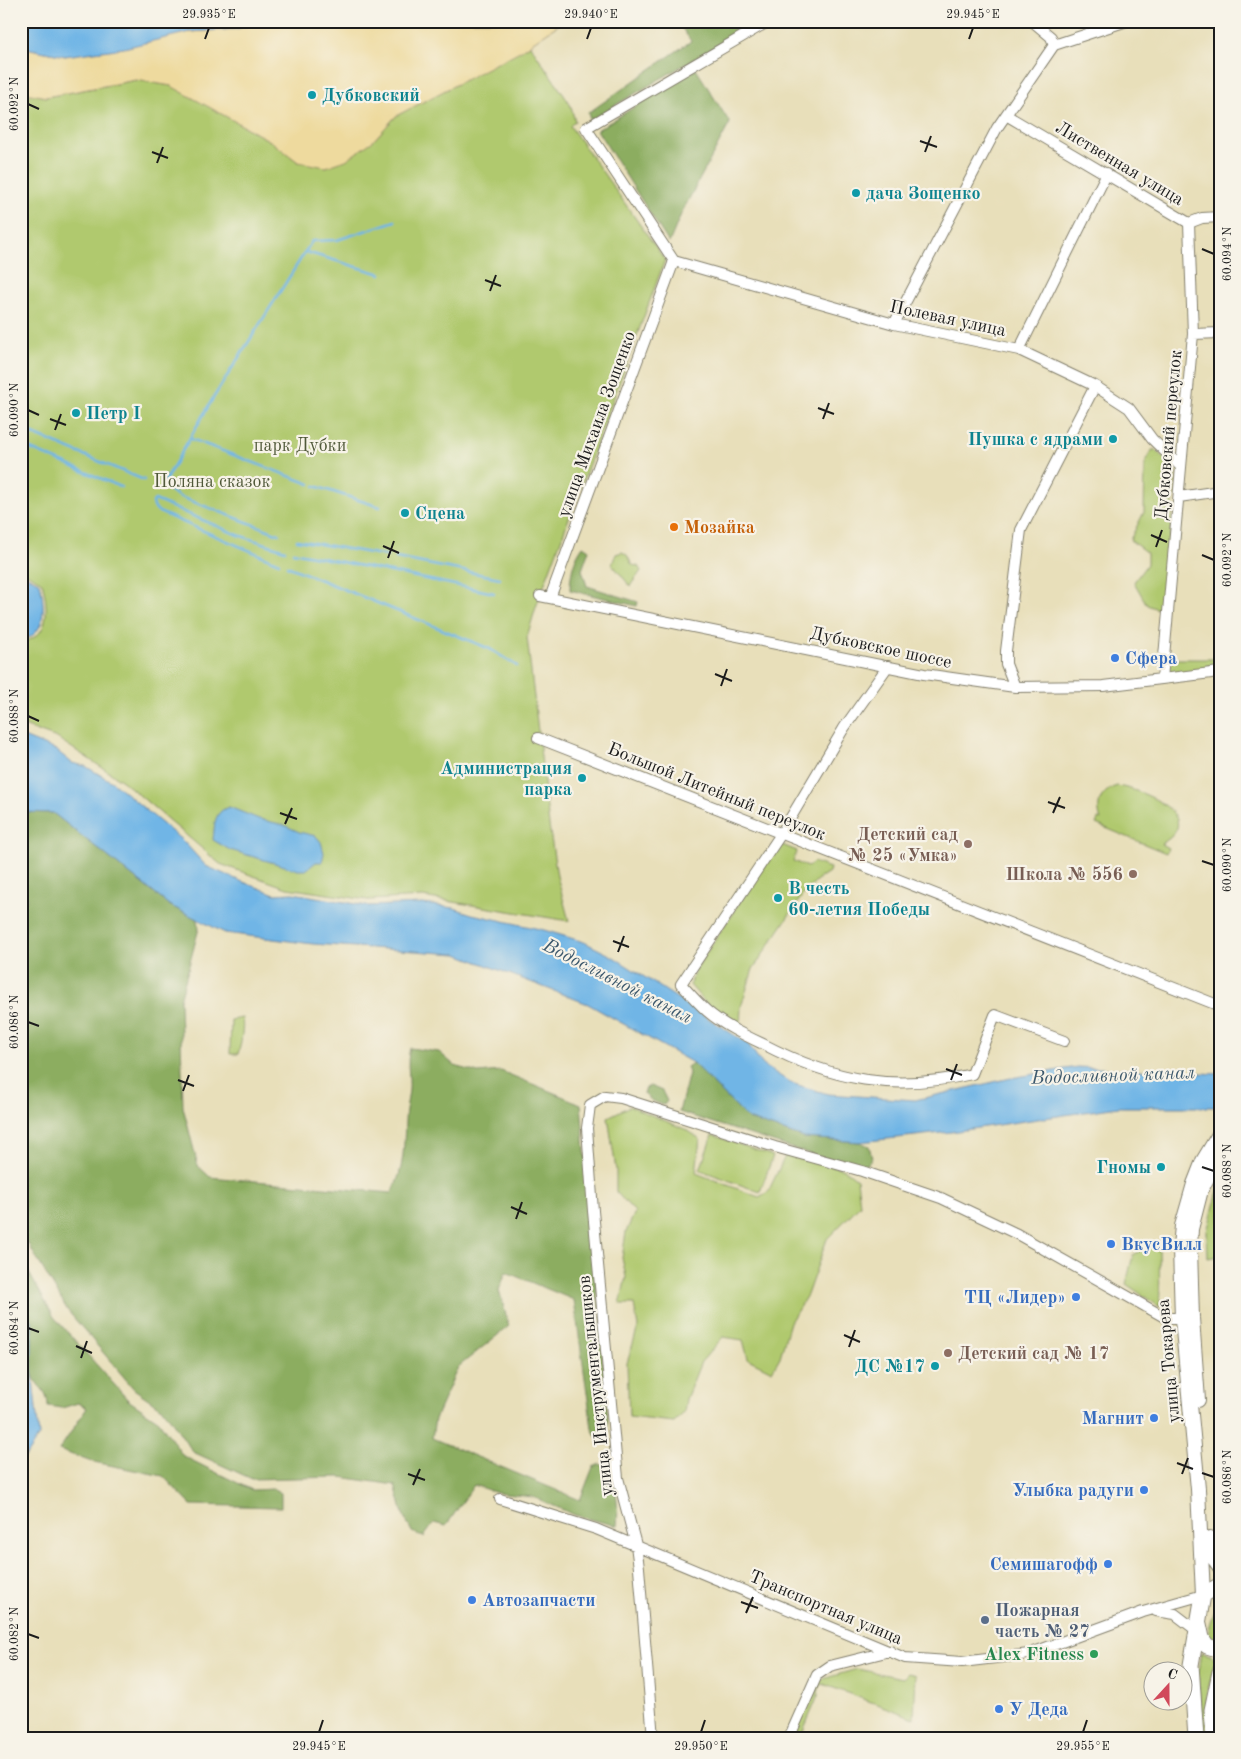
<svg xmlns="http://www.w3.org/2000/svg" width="1241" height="1759" viewBox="0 0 1241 1759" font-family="'Old Standard TT',serif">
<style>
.green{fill:#b0c96e;stroke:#667245}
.forest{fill:#8cad61;stroke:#54643e}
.sand{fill:#eeda9e;stroke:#857b5d}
.water{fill:#6fb5e6;stroke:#466881}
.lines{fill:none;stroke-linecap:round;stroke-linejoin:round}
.stream{stroke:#6fb5e6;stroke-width:2.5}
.minor-casing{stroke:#827e6b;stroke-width:12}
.major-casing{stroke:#827e6b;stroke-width:16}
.highway-casing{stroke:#827e6b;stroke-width:17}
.minor{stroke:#fff;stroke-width:10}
.major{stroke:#fff;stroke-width:14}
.highway{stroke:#fff;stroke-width:15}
.ticks{fill:none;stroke:#1c1c1c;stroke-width:2}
.culture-dot{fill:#0f9aa8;stroke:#f7f3e8;stroke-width:2}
.food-dot{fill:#e8710a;stroke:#f7f3e8;stroke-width:2}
.shop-dot{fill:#3f7fe0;stroke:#f7f3e8;stroke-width:2}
.education-dot{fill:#8d6e63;stroke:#f7f3e8;stroke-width:2}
.service-dot{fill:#5c6f8a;stroke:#f7f3e8;stroke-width:2}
.leisure-dot{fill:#2e9e5b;stroke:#f7f3e8;stroke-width:2}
.labels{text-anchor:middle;stroke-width:4.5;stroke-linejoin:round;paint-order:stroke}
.culture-label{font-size:18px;font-weight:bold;fill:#0d838f;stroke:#f7f3e8;text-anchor:start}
.street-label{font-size:18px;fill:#1c1c1c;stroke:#f7f3e8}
.park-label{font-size:18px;fill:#505939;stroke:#f7f3e8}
.food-label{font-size:18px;font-weight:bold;fill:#c56008;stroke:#f7f3e8;text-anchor:start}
.shop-label{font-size:18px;font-weight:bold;fill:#366cbe;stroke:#f7f3e8;text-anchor:start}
.education-label{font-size:18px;font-weight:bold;fill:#785e54;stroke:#f7f3e8;text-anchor:end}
.service-label{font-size:18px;font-weight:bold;fill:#4e5e75;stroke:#f7f3e8;text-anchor:start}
.leisure-label{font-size:18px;font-weight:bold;fill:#27864d;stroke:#f7f3e8;text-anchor:end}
.water-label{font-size:19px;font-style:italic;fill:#3d596d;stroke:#f7f3e8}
.neatline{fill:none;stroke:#1c1c1c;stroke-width:2}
.ticks-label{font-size:12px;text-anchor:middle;fill:#1c1c1c}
</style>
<rect width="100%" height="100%" fill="#f7f3e8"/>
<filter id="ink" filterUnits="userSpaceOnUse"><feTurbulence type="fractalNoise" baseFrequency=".02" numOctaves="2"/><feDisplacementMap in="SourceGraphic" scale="10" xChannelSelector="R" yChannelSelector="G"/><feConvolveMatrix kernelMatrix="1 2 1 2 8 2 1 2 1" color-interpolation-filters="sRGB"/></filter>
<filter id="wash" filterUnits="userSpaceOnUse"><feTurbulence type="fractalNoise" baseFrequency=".0096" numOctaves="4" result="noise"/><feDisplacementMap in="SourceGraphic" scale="20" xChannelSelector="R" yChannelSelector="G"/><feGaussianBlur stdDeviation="1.12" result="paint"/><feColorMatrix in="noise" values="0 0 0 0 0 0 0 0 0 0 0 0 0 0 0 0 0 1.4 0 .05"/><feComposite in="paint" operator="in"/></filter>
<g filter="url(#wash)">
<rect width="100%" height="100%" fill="#e8dfba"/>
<path class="green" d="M530 45 570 104 575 121 570 126 665 260 536 607 527 637 549 825 557 876 569 921 423 897 368 900 287 888 220 864 124 782 57 738 21 725V643C26 641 32 639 36 636 51 625 46 597 42 582L21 570V92L46 97 136 80 172 86 272 142 298 162 373 141 396 116Z
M1152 450H1156L1176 470 1163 611 1147 605 1134 582 1147 564V553L1130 540 1144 512 1145 464Z
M622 552 627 555 632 565 638 566 641 571 630 586 612 564 616 554Z
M1166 659H1220V669L1165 676Z
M1117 786C1143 790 1208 817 1161 844L1168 848 1166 853 1096 824 1098 819 1101 820C1095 804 1101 791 1117 786Z
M780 844 797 851 793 861 808 867 813 862 830 868 829 872 817 880 804 893 753 969 741 1007 740 1028 709 1007 690 985 696 969 775 848Z
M242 1018C244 1026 241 1045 238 1054H230L231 1020Z
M630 1106 687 1130 700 1139 696 1173 759 1197 768 1192 786 1154 844 1169 857 1179 860 1205 827 1239 807 1295 790 1322 780 1357 772 1371 748 1359 743 1340 723 1337 701 1362 686 1399 684 1413 674 1422 629 1417 627 1363 638 1327 634 1304H620L626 1277 622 1258 626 1232 635 1212 616 1192V1170L608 1117Z
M712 1135 773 1156 760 1192 700 1170Z
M1220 1184V1256L1208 1258 1207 1231Z
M1149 1245 1159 1246 1160 1307 1126 1284 1133 1255Z
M1220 1603V1641L1216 1644 1208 1637C1209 1625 1213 1613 1220 1603Z
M1201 1652 1216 1658 1207 1694V1738H1204C1201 1710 1195 1679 1201 1652Z
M857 1669 903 1678 908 1673 916 1675 914 1718 823 1684 819 1688 818 1696 800 1738H790L816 1681Z"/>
<path class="forest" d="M677 21H759L590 120 588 113 691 41Z
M696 69 730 123 682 212 669 243 597 130Z
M583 546 589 550 582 570 587 586 638 602 637 606 570 590C570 574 574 558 583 546Z
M21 812 53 813 169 905 196 918 199 928 180 1000 183 1107 198 1166 210 1177 392 1193C404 1169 404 1147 405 1121 405 1111 408 1100 409 1090 410 1075 406 1063 410 1048L439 1052 455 1066 478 1073 501 1071 581 1104 609 1433 606 1438H597L592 1428 574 1300 506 1272 499 1290 509 1326 458 1367 435 1419 432 1438 580 1500 593 1467 600 1464 611 1469C616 1489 619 1506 617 1526L575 1515 533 1497 497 1493 474 1485 446 1526 434 1523 424 1537 412 1532 403 1514 395 1485 340 1477 252 1479 193 1452 164 1410 134 1389 68 1311 21 1232V906L28 898 21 890Z
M693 1063 748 1119 804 1138 860 1142 869 1146 872 1157 867 1165 823 1158 679 1112 689 1073 687 1067Z
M650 1086 662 1091 667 1101 664 1105 652 1101 644 1094 646 1088Z
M21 1259 54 1317 128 1400 159 1421 183 1456 252 1490 274 1489 281 1493V1507L191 1505 163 1476 89 1461 59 1450 87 1408 78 1403 62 1408 48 1406C47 1387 38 1390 33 1375 29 1359 31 1337 32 1320L21 1310Z"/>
<path class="sand" d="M262 21H564L520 51 396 116 373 141 346 160 326 167 298 162 272 142 171 86 136 80 46 97 25 93 21 47 65 56 190 32 236 29Z"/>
<path class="water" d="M21 21H262L236 29 190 32 124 48 65 56 21 47Z
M21 573 40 583C43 597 47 621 35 633 32 637 25 639 21 641Z
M21 736 56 750 72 763 85 766 114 783 184 842 206 866 238 880 275 894 293 893 367 906 423 904 454 908 472 914 544 930 584 942 612 956 748 1044 763 1065 791 1083 828 1094 915 1100 1011 1078 1077 1067 1220 1074V1107H1118L951 1132 860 1142 804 1138 748 1119 693 1063 588 1004 457 954 313 944 225 933 169 905 53 813 21 812Z
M229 807 259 819 284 825 299 832 316 836 321 842 324 853 322 862H316L306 870H298L230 850 213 840C215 825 213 812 229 807Z
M21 1310 32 1320V1370L39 1436 21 1463Z"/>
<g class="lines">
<path class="stream" d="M306 252 381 274
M21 429 144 480
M191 439 310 484
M21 445 121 487
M315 486 380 507
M180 497 162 486 212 400 312 241 337 240 395 221
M183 498 279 534
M297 540 387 556
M293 552 494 593
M396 558 500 578
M279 563 159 512 154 507 153 502 155 500 238 535 285 550
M287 566 490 649 517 666"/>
</g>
</g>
<g filter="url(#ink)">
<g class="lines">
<defs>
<path id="minor" d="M1032 21 1051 37 1054 45
M1054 45 1127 21
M1006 115 1189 223 1202 218 1220 217
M674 261 894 324 1019 350 1095 386 1129 408 1152 439 1181 467
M674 261 586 128 769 21
M894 324 997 128 1054 45
M1193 334 1220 333
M1019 350 1107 173
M1179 497 1220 491
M540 596 924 674 1015 687 1103 686 1220 672
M550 598 674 261
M888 666 844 728 781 834 681 984C689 993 698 1003 707 1011 723 1025 744 1035 763 1044 834 1081 893 1092 972 1074L995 1015 1064 1041
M1162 679 1193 334 1189 223
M1015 687 1006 664V651L1021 530 1095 386
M538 738 1220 1006
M500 1499 596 1529 905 1658 962 1662 1029 1654 1143 1612 1203 1595
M1156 1611 1175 1614 1196 1630
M653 1738 639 1568 636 1545 618 1478 593 1211 587 1128 590 1105 605 1096 621 1098 775 1147 862 1171 941 1198 1017 1234 1166 1318H1188
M789 1738 817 1675 830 1666 890 1651"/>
<path id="major" d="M1198 1400 1192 1318 1190 1248 1191 1229 1201 1190 1220 1153
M1210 1538 1212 1556 1220 1567
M1203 1595 1198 1489 1182 1319 1180 1247 1182 1226 1194 1184 1203 1161 1220 1133"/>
<path id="highway" d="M1199 1624 1202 1638 1207 1646 1220 1650
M1196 1738 1191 1665 1203 1595 1220 1585
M1214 1738 1212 1710 1220 1672"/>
</defs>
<use href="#minor" class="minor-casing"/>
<use href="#major" class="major-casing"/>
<use href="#highway" class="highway-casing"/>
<use href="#minor" class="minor"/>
<use href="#major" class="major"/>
<use href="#highway" class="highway"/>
</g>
</g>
<path class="ticks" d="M205 39 209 28M587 39 591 28M969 39 973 28M28 104 39 109M920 141 937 147M152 152 168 158M925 152 931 136M157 163 163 147M1202 249 1214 254M485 280 501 286M490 291 496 275M818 408 834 414M28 410 39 415M50 419 66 425M823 419 829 403M55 430 61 414M1151 535 1167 542M383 546 399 553M1156 547 1162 530M1202 555 1214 560M388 558 394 541M715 674 732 681M721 686 727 669M28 716 39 721M1048 802 1065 808M280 813 297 819M1053 813 1060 797M285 824 292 808M1202 861 1214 865M613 941 629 947M618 952 624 936M28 1022 39 1026M946 1069 962 1075M178 1080 194 1086M951 1080 957 1064M183 1091 189 1075M1202 1167 1214 1171M511 1207 527 1214M516 1219 522 1202M28 1328 39 1332M844 1335 860 1342M76 1346 92 1353M849 1347 855 1330M81 1358 87 1341M1177 1463 1193 1469M1202 1473 1214 1477M408 1474 425 1480M1182 1474 1188 1458M413 1485 420 1469M741 1602 758 1608M746 1613 753 1597M28 1634 39 1638M319 1732 323 1720M701 1732 705 1720M1083 1732 1087 1720"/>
<g class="culture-dot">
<circle cx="312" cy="95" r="5"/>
<circle cx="856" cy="193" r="5"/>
<circle cx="76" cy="413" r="5"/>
<circle cx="1113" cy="439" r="5"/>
<circle cx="405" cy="513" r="5"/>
<circle cx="582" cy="778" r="5"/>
<circle cx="778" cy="898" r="5"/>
<circle cx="1161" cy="1167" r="5"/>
<circle cx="935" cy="1366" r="5"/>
</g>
<circle class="food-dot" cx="674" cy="527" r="5"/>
<g class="shop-dot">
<circle cx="1115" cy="658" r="5"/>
<circle cx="1111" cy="1244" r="5"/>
<circle cx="1076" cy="1297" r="5"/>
<circle cx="1154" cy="1418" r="5"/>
<circle cx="1144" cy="1490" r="5"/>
<circle cx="1108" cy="1564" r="5"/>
<circle cx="472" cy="1600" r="5"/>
<circle cx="999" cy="1709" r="5"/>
</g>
<g class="education-dot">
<circle cx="968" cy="844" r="5"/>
<circle cx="1133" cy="874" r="5"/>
<circle cx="948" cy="1353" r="5"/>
</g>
<circle class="service-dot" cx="985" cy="1620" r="5"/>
<circle class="leisure-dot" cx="1094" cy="1654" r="5"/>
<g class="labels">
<g class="culture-label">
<text x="322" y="101">Дубковский</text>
<text x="866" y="199">дача Зощенко</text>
<text x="86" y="419">Петр I</text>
<text x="1103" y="445" text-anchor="end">Пушка с ядрами</text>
<text x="415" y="519">Сцена</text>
<text x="572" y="774" text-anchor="end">Администрация<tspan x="572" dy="21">парка</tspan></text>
<text x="788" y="894">В честь<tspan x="788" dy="21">60-летия Победы</tspan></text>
<text x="1151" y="1173" text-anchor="end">Гномы</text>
<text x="925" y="1372" text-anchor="end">ДС №17</text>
</g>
<g class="street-label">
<text transform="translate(1120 163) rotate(31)" y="6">Лиственная улица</text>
<text transform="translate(948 318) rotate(12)" y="6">Полевая улица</text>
<text transform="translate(596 424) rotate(-70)" y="6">улица Михаила Зощенко</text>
<text transform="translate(1168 435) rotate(-85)" y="6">Дубковский переулок</text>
<text transform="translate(881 647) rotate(12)" y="6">Дубковское шоссе</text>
<text transform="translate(717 791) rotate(22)" y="6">Большой Литейный переулок</text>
<text transform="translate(1168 1361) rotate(-95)" y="6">улица Токарева</text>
<text transform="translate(595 1386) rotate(-96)" y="6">улица Инструментальщиков</text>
<text transform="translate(826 1607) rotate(23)" y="6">Транспортная улица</text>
</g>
<g class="park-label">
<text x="300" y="451">парк Дубки</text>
<text x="212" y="487">Поляна сказок</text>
</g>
<g class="food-label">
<text x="684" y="533">Мозайка</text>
</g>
<g class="shop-label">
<text x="1125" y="664">Сфера</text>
<text x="1121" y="1250">ВкусВилл</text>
<text x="1066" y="1303" text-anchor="end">ТЦ «Лидер»</text>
<text x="1144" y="1424" text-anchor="end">Магнит</text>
<text x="1134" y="1496" text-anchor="end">Улыбка радуги</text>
<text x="1098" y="1570" text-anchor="end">Семишагофф</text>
<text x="482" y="1606">Автозапчасти</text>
<text x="1009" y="1715">У Деда</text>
</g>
<g class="education-label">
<text x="958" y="840">Детский сад<tspan x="958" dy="21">№ 25 «Умка»</tspan></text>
<text x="1123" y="880">Школа № 556</text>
<text x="958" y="1359" text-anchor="start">Детский сад № 17</text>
</g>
<g class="service-label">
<text x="995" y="1616">Пожарная<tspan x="995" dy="21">часть № 27</tspan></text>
</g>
<g class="leisure-label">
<text x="1084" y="1660">Alex Fitness</text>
</g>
<g class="water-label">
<text transform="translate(618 980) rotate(27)" y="7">Водосливной канал</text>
<text transform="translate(1113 1074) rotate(-2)" y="7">Водосливной канал</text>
</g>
</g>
<rect width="1241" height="1759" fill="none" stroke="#f7f3e8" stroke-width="55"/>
<g transform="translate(1168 1686) rotate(21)"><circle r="24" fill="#f7f3e8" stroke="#9f9d96"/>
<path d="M0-4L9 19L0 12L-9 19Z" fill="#d1495b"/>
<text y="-8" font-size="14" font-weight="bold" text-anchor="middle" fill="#1c1c1c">С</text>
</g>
<rect x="28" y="28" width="1186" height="1704" class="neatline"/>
<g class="ticks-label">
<text x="209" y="18">29.935°E</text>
<text x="591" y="18">29.940°E</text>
<text x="973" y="18">29.945°E</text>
<text transform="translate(14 104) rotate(-90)" y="4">60.092°N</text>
<text transform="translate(1227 254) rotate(-90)" y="4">60.094°N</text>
<text transform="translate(14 410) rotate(-90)" y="4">60.090°N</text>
<text transform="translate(1227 560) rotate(-90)" y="4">60.092°N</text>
<text transform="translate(14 716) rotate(-90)" y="4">60.088°N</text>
<text transform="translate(1227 865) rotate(-90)" y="4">60.090°N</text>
<text transform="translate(14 1022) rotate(-90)" y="4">60.086°N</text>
<text transform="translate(1227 1171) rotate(-90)" y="4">60.088°N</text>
<text transform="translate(14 1328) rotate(-90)" y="4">60.084°N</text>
<text transform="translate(1227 1477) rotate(-90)" y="4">60.086°N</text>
<text transform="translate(14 1634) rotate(-90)" y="4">60.082°N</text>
<text x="319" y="1750">29.945°E</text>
<text x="701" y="1750">29.950°E</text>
<text x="1083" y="1750">29.955°E</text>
</g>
</svg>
